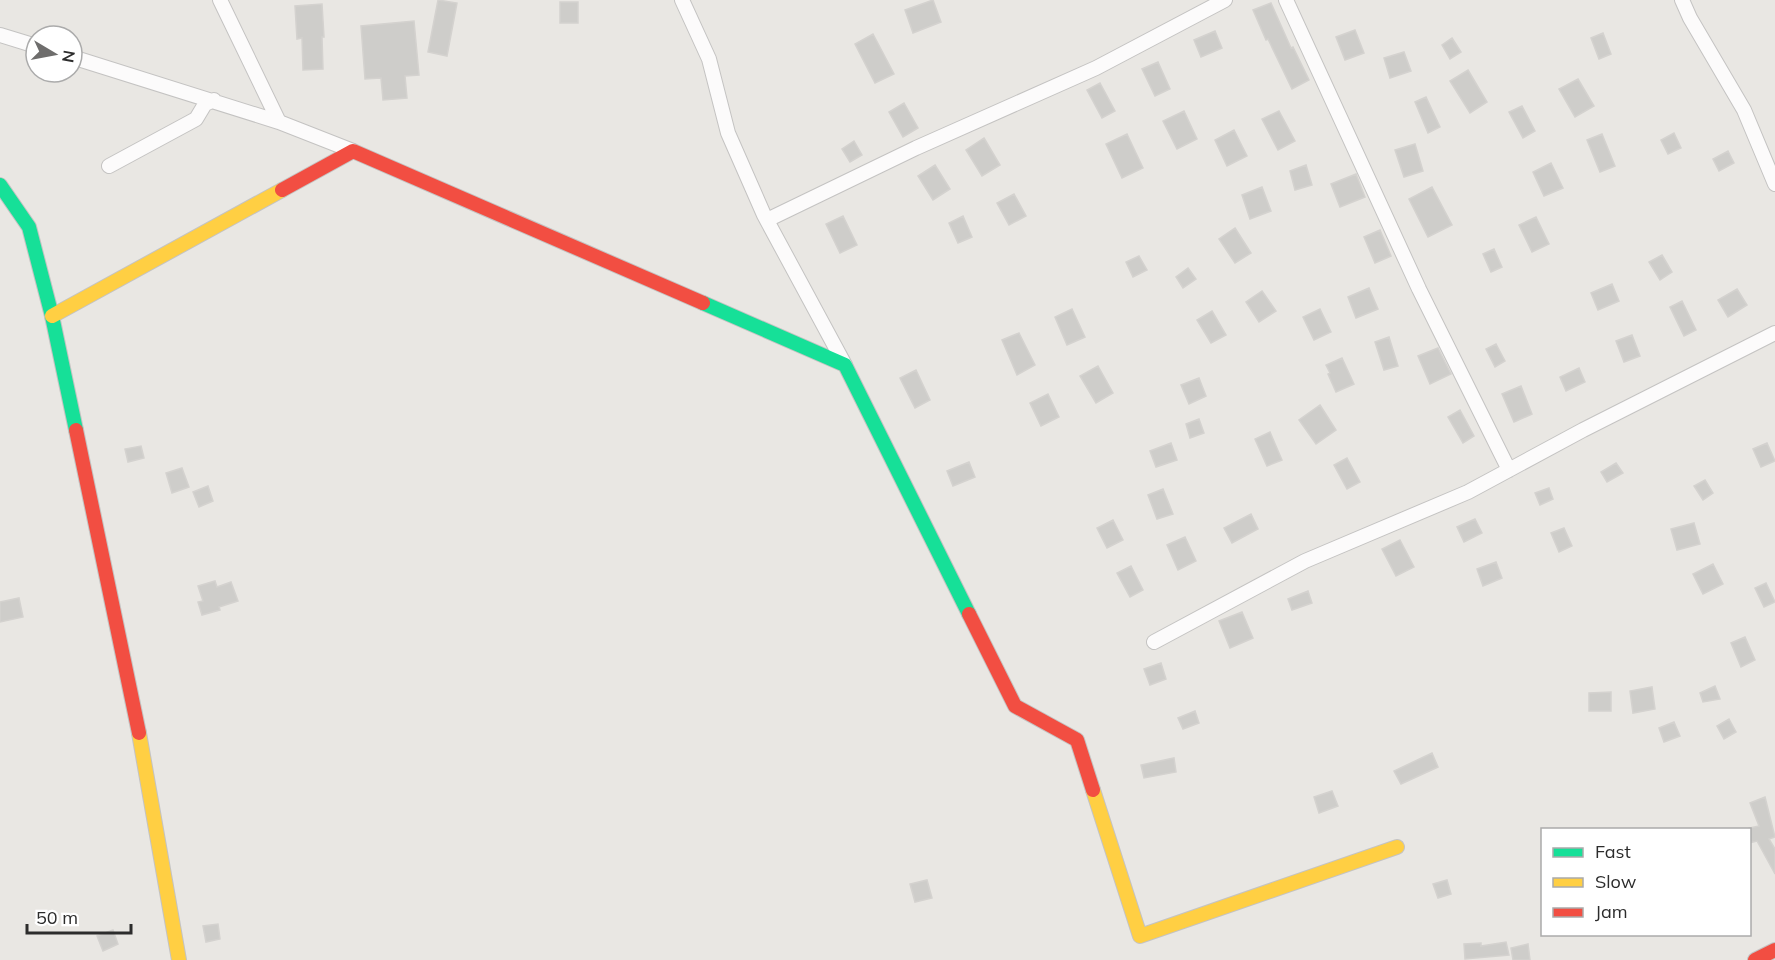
<svg xmlns="http://www.w3.org/2000/svg" width="1775" height="960" viewBox="0 0 1775 960" font-family="Mulish,sans-serif">
<style>
.building{fill:#cecdca;stroke:#d4d2cf;stroke-width:1.5}
.lines{fill:none;stroke-linecap:round;stroke-linejoin:round}
.street-casing{stroke:#c4c3c2;stroke-width:16}
.fast-casing{stroke:#c4c3c2;stroke-width:16}
.slow-casing{stroke:#c4c3c2;stroke-width:16}
.jam-casing{stroke:#c4c3c2;stroke-width:16}
.street{stroke:#fcfbfb;stroke-width:14}
.fast{stroke:#16e098;stroke-width:14}
.slow{stroke:#ffcf43;stroke-width:14}
.jam{stroke:#f24e42;stroke-width:14}
</style>
<rect width="100%" height="100%" fill="#e9e7e3"/>
<path class="building" d="M438 0 457 3 447 56 428 52Z
M933 0 941 22 913 33 905 10Z
M560 2H578V23H560Z
M1271 3 1291 48 1293 47 1309 80 1292 89 1268 39 1266 40 1253 10Z
M322 4 324 37H322L323 69 303 70 302 38 297 39 295 6Z
M414 21 419 75 405 76 407 98 383 100 381 78 365 79 361 26Z
M1355 30 1364 53 1345 60 1336 37Z
M1215 31 1222 48 1201 57 1194 40Z
M1603 33 1611 54 1599 59 1591 38Z
M873 34 894 74 875 83 855 44Z
M1452 38 1461 52 1450 59 1442 45Z
M1404 52 1411 71 1390 78 1384 58Z
M1158 62 1170 89 1155 96 1142 69Z
M1468 70 1487 102 1470 113 1450 81Z
M1578 79 1594 106 1575 117 1559 89Z
M1100 83 1115 111 1102 118 1087 90Z
M1426 97 1440 127 1428 133 1415 102Z
M904 103 918 128 903 137 889 112Z
M1522 106 1535 131 1523 138 1509 112Z
M1184 111 1197 139 1177 149 1163 121Z
M1279 111 1295 141 1278 150 1262 119Z
M1234 130 1247 156 1227 166 1215 140Z
M1674 133 1681 148 1668 154 1661 140Z
M1127 134 1143 168 1122 178 1106 144Z
M1602 134 1615 166 1600 172 1587 140Z
M984 138 1000 165 982 176 966 150Z
M854 141 862 155 850 162 842 149Z
M1415 144 1423 171 1404 177 1395 150Z
M1728 151 1734 163 1719 171 1713 159Z
M1551 163 1563 188 1544 196 1533 172Z
M935 165 950 189 933 200 918 176Z
M1306 165 1312 185 1295 190 1290 171Z
M1356 174 1365 197 1340 207 1331 184Z
M1262 187 1271 211 1250 219 1242 195Z
M1432 187 1452 225 1428 237 1409 199Z
M1014 194 1026 216 1009 225 997 203Z
M843 216 857 245 840 253 826 224Z
M963 216 972 237 958 243 949 223Z
M1536 217 1549 244 1532 252 1519 225Z
M1235 228 1251 253 1235 263 1219 239Z
M1380 230 1391 256 1375 263 1364 237Z
M1494 249 1502 267 1491 272 1483 254Z
M1662 255 1672 272 1660 280 1649 262Z
M1139 256 1147 270 1133 277 1126 262Z
M1188 268 1196 279 1183 288 1176 277Z
M1612 284 1619 301 1598 310 1591 293Z
M1369 288 1378 309 1356 318 1348 297Z
M1737 289 1747 305 1728 317 1718 300Z
M1262 291 1276 311 1259 322 1246 302Z
M1682 301 1696 330 1684 336 1670 307Z
M1072 309 1085 337 1067 345 1055 317Z
M1320 309 1331 332 1314 340 1303 317Z
M1212 311 1226 335 1211 343 1197 320Z
M1019 333 1035 365 1017 375 1002 340Z
M1632 335 1640 356 1624 362 1616 341Z
M1389 337 1398 366 1384 370 1375 342Z
M1496 344 1505 361 1495 367 1486 349Z
M1438 348 1451 374 1430 384 1418 356Z
M1342 358 1354 384 1336 392 1328 374 1330 373 1326 365Z
M1098 366 1113 393 1096 403 1080 376Z
M1579 368 1585 382 1566 391 1560 377Z
M916 370 930 400 915 408 900 378Z
M1199 378 1206 396 1189 404 1181 385Z
M1521 386 1532 414 1514 422 1502 394Z
M1048 394 1059 417 1041 426 1030 403Z
M1320 405 1336 430 1316 444 1299 420Z
M1460 410 1474 436 1463 443 1448 417Z
M1199 419 1204 433 1190 438 1186 424Z
M1270 432 1282 460 1267 466 1255 439Z
M1171 443 1177 460 1156 467 1150 451Z
M1767 443 1775 461 1761 467 1753 449Z
M141 446 144 458 128 462 125 449Z
M1347 458 1360 482 1347 489 1334 465Z
M969 462 975 477 953 486 947 471Z
M1616 463 1623 473 1607 482 1601 472Z
M182 468 189 487 172 493 166 473Z
M1705 480 1713 493 1703 500 1694 486Z
M208 486 213 501 199 507 193 492Z
M1549 488 1553 499 1540 505 1535 493Z
M1163 489 1173 514 1157 519 1148 495Z
M1251 514 1258 529 1232 543 1224 528Z
M1475 519 1482 533 1464 542 1457 527Z
M1113 520 1123 540 1107 548 1097 528Z
M1694 523 1700 544 1677 550 1671 529Z
M1564 528 1572 546 1559 552 1551 533Z
M1185 537 1196 561 1178 570 1167 545Z
M1400 540 1414 567 1396 576 1382 549Z
M1496 562 1502 578 1483 586 1477 569Z
M1713 564 1723 584 1703 594 1693 574Z
M1131 566 1143 590 1130 597 1117 573Z
M215 581 217 587 231 582 238 601 219 607 220 610 202 615 198 602 203 601 198 586Z
M1766 583 1775 602 1764 607 1755 588Z
M1308 591 1312 603 1292 610 1288 599Z
M19 598 23 617 0 622V602Z
M1242 612 1253 638 1230 648 1219 621Z
M1745 637 1755 660 1741 667 1731 643Z
M1161 663 1166 679 1150 685 1144 669Z
M1715 686 1720 699 1703 702 1700 693Z
M1652 687 1655 709 1633 713 1630 691Z
M1611 692V711H1589V693Z
M1195 711 1199 723 1183 729 1178 718Z
M1729 719 1736 732 1724 739 1717 726Z
M1674 722 1680 736 1664 742 1659 728Z
M1432 753 1438 767 1401 784 1394 771Z
M1174 758 1176 772 1144 778 1141 765Z
M1332 791 1338 806 1319 813 1314 797Z
M1765 797 1775 837 1769 839 1775 849V874L1757 841 1749 843V828L1759 826 1750 803Z
M927 880 932 898 915 902 910 884Z
M1447 880 1451 894 1438 898 1433 884Z
M218 924 220 939 206 942 203 926Z
M113 930 118 944 103 951 97 936Z
M1506 942 1509 955 1465 959 1464 944 1481 943V946Z
M1528 944 1530 960H1513L1511 948Z"/>
<g class="lines">
<defs>
<path id="street" d="M220 0 279 122
M682 0 709 59 728 133 764 215 845 365
M1286 0 1419 289 1509 470
M1682 0 1690 18 1744 110 1775 184
M0 35 36 46
M72 57 279 122 353 151
M109 166 196 119 205 104 214 100
M767 220 916 148 1096 68 1225 0
M1154 642 1305 561 1468 492 1583 430 1775 333"/>
<path id="fast" d="M0 185 29 227 52 316 76 430
M703 303 845 365 969 614"/>
<path id="slow" d="M52 316 282 190
M139 733 179 960
M1093 790 1140 936 1397 847"/>
<path id="jam" d="M282 190 353 151 703 303
M76 430 139 733
M969 614 1015 706 1077 740 1093 790
M1755 960 1775 950"/>
</defs>
<use href="#street" class="street-casing"/>
<use href="#fast" class="fast-casing"/>
<use href="#slow" class="slow-casing"/>
<use href="#jam" class="jam-casing"/>
<use href="#street" class="street"/>
<use href="#fast" class="fast"/>
<use href="#slow" class="slow"/>
<use href="#jam" class="jam"/>
</g>
<rect x="1541" y="828" width="210" height="108" fill="#ffffff" stroke="#ababab" stroke-width="1.5"/>
<rect x="1553" y="848" width="30" height="9" fill="#16e098" stroke="#ababab" stroke-width="1.5"/>
<text x="1595" y="858" font-size="18" fill="#2c2c2c">Fast</text>
<rect x="1553" y="878" width="30" height="9" fill="#ffcf43" stroke="#ababab" stroke-width="1.5"/>
<text x="1595" y="888" font-size="18" fill="#2c2c2c">Slow</text>
<rect x="1553" y="908" width="30" height="9" fill="#f24e42" stroke="#ababab" stroke-width="1.5"/>
<text x="1595" y="918" font-size="18" fill="#2c2c2c">Jam</text>
<g transform="translate(54 54) rotate(100)"><circle r="28" fill="#ffffff" stroke="#ababab" stroke-width="1.5"/>
<path d="M0-4.5L10 22L0 15L-10 22Z" fill="#6e6d6c"/>
<text y="-9" font-size="16" font-weight="bold" text-anchor="middle" fill="#2c2c2c">N</text>
</g>
<path d="M27 924v9h104v-9" fill="none" stroke="#2c2c2c" stroke-width="3"/>
<text x="36" y="924" font-size="18" fill="#2c2c2c" stroke="#ffffff" stroke-width="4.5" paint-order="stroke">50 m</text>
</svg>
